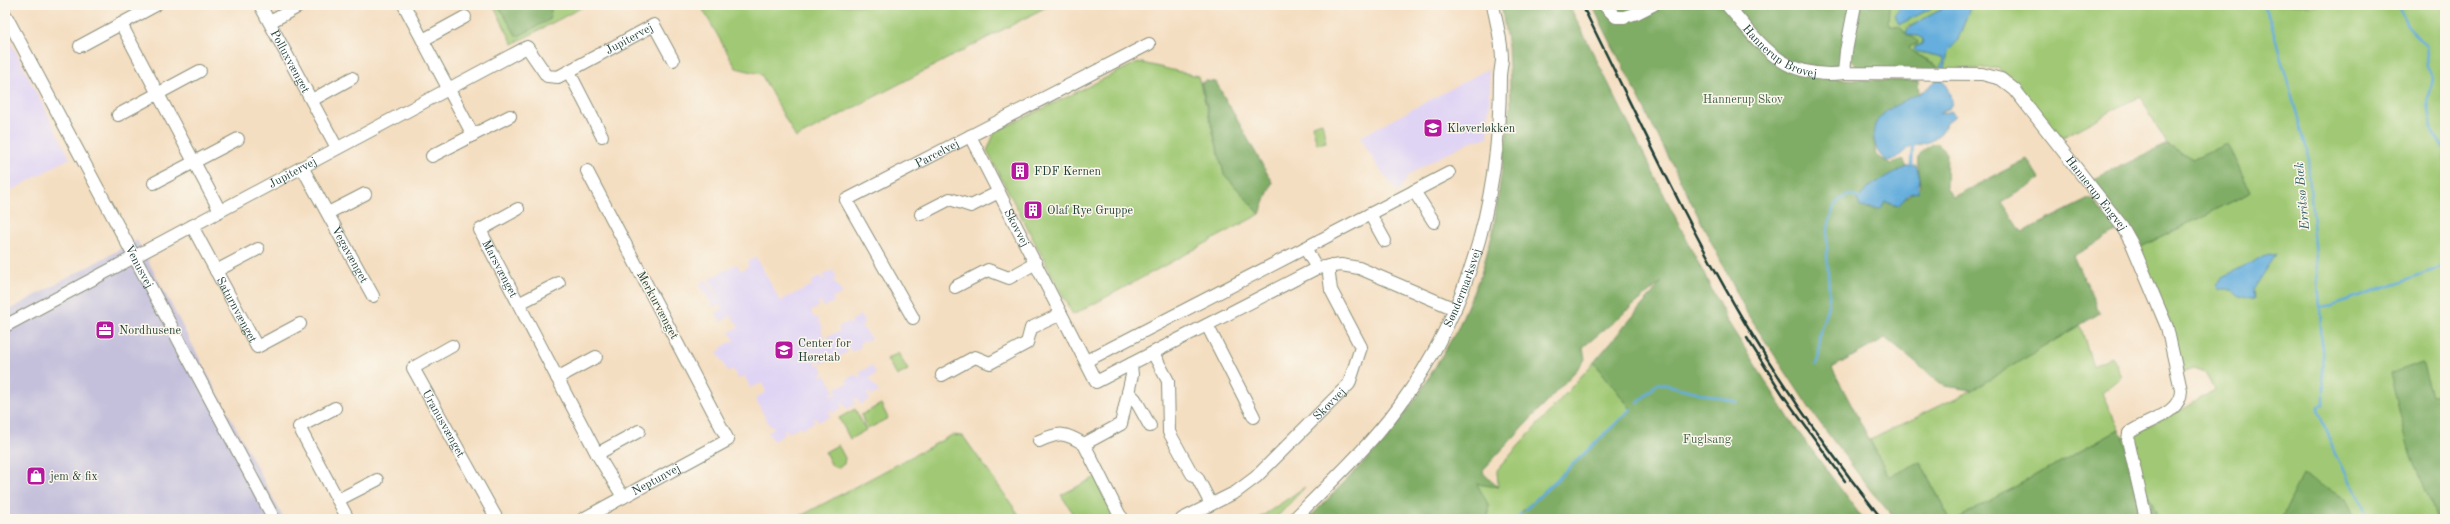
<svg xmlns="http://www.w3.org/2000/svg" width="2450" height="524" viewBox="0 0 2450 524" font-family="'Old Standard TT',serif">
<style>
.built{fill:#e0d4f4}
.industrial{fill:#c4c0db}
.green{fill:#a1c974;stroke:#608354}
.forest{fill:#80ad66;stroke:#50754d}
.water{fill:#65aedd;stroke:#427688}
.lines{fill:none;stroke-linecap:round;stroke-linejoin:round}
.stream{stroke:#65aedd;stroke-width:2.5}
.minor-casing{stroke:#8a8e7a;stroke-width:14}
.minor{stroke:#fff;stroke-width:12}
.rail{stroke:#1f3d34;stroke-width:2.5}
.labels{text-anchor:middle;stroke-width:3;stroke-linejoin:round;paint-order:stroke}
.street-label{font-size:12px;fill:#1f3d34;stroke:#fbf7ec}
.park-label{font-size:12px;fill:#406044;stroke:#fbf7ec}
.poi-label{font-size:12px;fill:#1f3d34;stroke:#fbf7ec;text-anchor:start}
.water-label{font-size:13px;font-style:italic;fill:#345f67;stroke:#fbf7ec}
</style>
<rect width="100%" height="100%" fill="#fbf7ec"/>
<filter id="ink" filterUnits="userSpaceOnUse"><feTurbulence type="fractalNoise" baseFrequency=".025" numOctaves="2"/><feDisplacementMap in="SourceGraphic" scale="8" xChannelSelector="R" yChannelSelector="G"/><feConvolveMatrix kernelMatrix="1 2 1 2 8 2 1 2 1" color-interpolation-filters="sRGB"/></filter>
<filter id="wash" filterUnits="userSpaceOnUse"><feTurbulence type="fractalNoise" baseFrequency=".012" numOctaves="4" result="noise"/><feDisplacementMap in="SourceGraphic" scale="16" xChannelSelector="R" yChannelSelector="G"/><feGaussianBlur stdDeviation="0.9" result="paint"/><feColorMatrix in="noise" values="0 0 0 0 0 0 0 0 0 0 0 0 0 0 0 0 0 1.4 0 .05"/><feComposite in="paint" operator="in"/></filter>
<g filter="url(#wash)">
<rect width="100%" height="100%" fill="#f4dec1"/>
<path class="built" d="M5 31 70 158 5 194Z
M1488 69 1490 85 1488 138 1471 141 1432 161 1409 175 1398 193 1376 164 1360 137Z
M756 257 780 301 812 285 811 282 820 276 822 280 825 279 823 275 833 270 837 278 833 280 843 294 832 298 834 302 824 307 821 302 818 303 820 306 811 311 814 318 817 317 823 328 821 330 826 340 829 339 827 336 840 331 838 327 848 322 850 325 852 324 851 321 860 315 865 323 861 325 871 339 860 343 861 347 852 352 848 347 846 348 848 352 838 357 837 355 822 364 820 360 815 363 817 365 820 364 824 372 821 374 822 376 826 375 835 391 831 393 832 396 838 393 835 388 848 383 847 379 856 374 858 378 861 376 859 373 872 365 876 374 869 378 879 392 871 396 869 392 867 393 870 399 860 405 857 398 854 399 856 404 847 409 843 403 841 404 842 408 833 413 831 410 829 411 831 416 818 422 816 418 813 419 815 422 802 429 800 426 788 433 786 429 783 430 786 434 773 441 768 432 774 428 773 426 770 427 755 398 766 392 762 383 750 388 745 376 738 379 733 369 728 372 717 352 722 349 721 347 735 340 729 332 739 327 738 325 731 316 721 322 716 313 722 309 720 305 714 308 699 284 706 280 716 297 718 296 709 279 737 264 741 271 749 266 747 262Z"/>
<path class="industrial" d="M137 240 284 519H5V312Z"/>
<path class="green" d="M493 5H586L513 44Z
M1050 5 796 138 761 74 736 68 701 6Z
M1889 5H1901L1900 24 1938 5H1943L1942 9 1907 28 1911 36H1919L1923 39 1922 44 1915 46V51L1942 57 1944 61 1938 70 1934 63 1911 51 1909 47 1918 43 1917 40 1908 36 1902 29 1890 26 1888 23Z
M1971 5H2445V519H2159L2122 438 2187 407 2214 390 2205 372 2194 368 2182 372 2138 249 2251 192 2227 145 2194 159 2167 144 2140 96 2061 138 2011 79 1998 68 1945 70 1948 51 1957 42Z
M1138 62 1198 76 1224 174 1260 214 1073 315 987 151 995 132Z
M1322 122 1326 142 1317 144 1312 125Z
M2080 325 2093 366 2112 356 2122 377 2102 393 2119 430 1956 519H1950L1920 462 1889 477 1870 440 1972 390Z
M898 353 908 370 897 376 887 359Z
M1594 362 1631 409 1520 514 1524 519H1517V517L1514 519H1487L1489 514 1476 484 1498 486 1497 470Z
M881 404 888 418 868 429 861 415Z
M855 409 866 430 850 439 839 418Z
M952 435 963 436 1022 519H795Z
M838 445 845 458 844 464 838 468 832 466 825 452Z
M1096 477 1117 519H1077L1061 495Z
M1305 487 1275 519H1258Z"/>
<path class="forest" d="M498 5H551V13L549 20 517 37Z
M1501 5H1569L1728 322 1794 426 1863 519H1524L1519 514 1631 409 1594 362 1662 282 1583 347 1585 359 1582 364 1483 470 1484 474 1498 487 1477 484 1489 506 1487 519H1308L1384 442 1419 394 1457 330 1481 274 1493 232 1511 106 1508 47Z
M1592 5H1852L1838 61V79L1918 81 1919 94C1901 104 1870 113 1874 139 1877 159 1871 153 1891 164L1903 160 1907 166 1867 188 1858 200 1859 206 1875 210 1886 202 1894 206C1904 201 1911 193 1921 187 1920 163 1908 157 1935 143L1947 153 1946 188 1953 197 2027 159 2040 179 2002 202 2022 232 2091 198 2118 231 2073 256 2100 313 1972 390 1944 386 1885 338 1832 368 1889 477 1920 462 1950 519H1895L1871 491 1814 415 1748 315Z
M1861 5H1889L1888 23 1890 26 1901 27 1906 34 1917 40 1918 43 1909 47 1911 51 1937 66 1938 70 1856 69 1850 56Z
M1206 81 1216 82 1272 182 1260 214 1224 174 1201 83Z
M2167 144 2194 159 2227 144 2251 192 2138 249 2092 180Z
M2422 362 2432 395 2445 393V519H2437L2407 443 2390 374Z
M2119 430 2159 519H1956Z
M2303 475 2346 499 2356 519H2281Z"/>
<path class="water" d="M1901 5H1938L1900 24 1898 23 1895 14Z
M1943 5H1971L1957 42 1948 51 1945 70 1941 68 1944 61 1942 57 1915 51 1914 48 1922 44 1923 39 1919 36 1908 35 1906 31 1918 22 1942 9Z
M1937 79 1943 80C1947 86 1956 99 1950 107 1947 110 1942 111 1939 114L1951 111 1956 116 1948 121 1941 133 1929 142 1909 147 1896 159 1887 161C1878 155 1876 149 1874 139 1868 105 1921 101 1937 79Z
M1907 166H1916L1920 178 1918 192 1909 194 1898 206 1886 202 1880 209 1860 207 1858 200 1867 188Z
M2268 254 2276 255 2253 290 2254 300 2240 296 2232 290H2218L2217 286 2222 277Z"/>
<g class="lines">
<path class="stream" d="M2263 5 2270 20 2307 150 2320 307 2324 392
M2399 5 2407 26 2425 45 2427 67 2433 78 2428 102 2432 129 2445 150
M1912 165 1913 146
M2320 307 2333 305 2445 266
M1816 364C1821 356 1819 345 1819 337 1821 323 1828 312 1829 298 1830 271 1816 204 1850 195L1859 198
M2324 396V404L2319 405 2318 410 2335 454 2348 479 2357 491 2368 519
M1638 403 1658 383 1737 402
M1526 509 1631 409
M1517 519 1521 513"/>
</g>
</g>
<g filter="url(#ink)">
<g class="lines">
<defs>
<g id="minor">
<path id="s1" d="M260 5 337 148"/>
<path d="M404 5 473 135"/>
<path d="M1604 5 1616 17H1624L1637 13 1653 5"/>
<path id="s2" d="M1727 5C1763 47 1784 80 1844 73"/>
<path id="s3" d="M1855 5 1846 51 1844 73 1982 74 2001 79 2015 90 2122 226 2132 244 2167 327 2181 390C2181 415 2146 420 2129 433L2128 440 2146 519"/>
<path id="s4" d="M5 14 274 519"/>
<path d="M270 22 301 5"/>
<path d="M121 24 220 211"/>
<path d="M423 40 465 17"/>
<path d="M80 46 156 5"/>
<path d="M569 72 602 136"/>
<path d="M312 100 352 78"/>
<path d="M118 115 200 71"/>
<path id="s5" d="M970 136 1096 382 1317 268 1341 265 1359 268 1455 309"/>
<path d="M432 156 510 116"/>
<path id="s6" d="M302 167 373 296"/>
<path d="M154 183 238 139"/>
<path d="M1414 191 1434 222"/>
<path id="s7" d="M518 209 480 230 597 454 623 497"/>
<path d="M328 213 365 194"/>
<path d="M921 214 950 199 971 206 999 192"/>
<path d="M1370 214 1385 241"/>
<path id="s8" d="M192 226 257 347 300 324"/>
<path d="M1317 268 1305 248 1449 173"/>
<path d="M216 271 258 249"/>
<path d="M955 287 988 270 1009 278 1036 263"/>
<path d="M520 303 559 283"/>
<path id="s9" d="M913 318 846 200 1149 44"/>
<path d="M1207 325 1254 417"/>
<path id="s10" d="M5 326 527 47 547 76 558 77 654 25 673 60"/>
<path id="s11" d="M452 346 413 368 497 519"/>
<path d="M1153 353 1168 381 1169 432 1192 474 1197 477 1211 504"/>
<path d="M1086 361 1305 248"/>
<path d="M942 375 975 357 990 363 1027 343 1031 328 1061 314"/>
<path d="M557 378 596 357"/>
<path d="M1128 392 1135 399 1150 426"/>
<path d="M335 408 299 427 348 519"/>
<path d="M1039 441C1060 432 1064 432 1084 444L1121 424 1132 375 1131 364"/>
<path d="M1084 444 1119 514 1123 519"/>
<path d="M597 454 639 431"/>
<path d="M338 500 377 480"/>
<path id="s12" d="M583 519 728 440 587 171"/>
<path id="s13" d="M1182 519 1236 492 1256 477 1349 384 1361 347 1331 290 1328 266"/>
<path id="s14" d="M1294 519C1330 483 1368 448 1399 406 1471 308 1500 197 1500 77 1500 71 1502 65 1502 59 1502 41 1496 22 1493 5"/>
</g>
</defs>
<use href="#minor" class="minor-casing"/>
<use href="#minor" class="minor"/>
<path class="rail" d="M1582 5C1635 111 1685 221 1745 323 1786 391 1832 457 1882 519
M1747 338 1783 395 1845 481"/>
</g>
</g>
<defs>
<symbol id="school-square" viewBox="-11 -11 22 22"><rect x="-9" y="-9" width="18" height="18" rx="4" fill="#b5179e" stroke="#fbf7ec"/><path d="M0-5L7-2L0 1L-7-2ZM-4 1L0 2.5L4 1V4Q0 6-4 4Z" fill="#fff"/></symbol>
<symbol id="building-square" viewBox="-11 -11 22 22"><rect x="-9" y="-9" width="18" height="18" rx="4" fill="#b5179e" stroke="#fbf7ec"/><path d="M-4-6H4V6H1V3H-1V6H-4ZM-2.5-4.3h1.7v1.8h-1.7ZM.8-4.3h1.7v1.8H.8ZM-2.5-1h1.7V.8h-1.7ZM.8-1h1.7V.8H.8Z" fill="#fff"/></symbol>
<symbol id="office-square" viewBox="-11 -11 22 22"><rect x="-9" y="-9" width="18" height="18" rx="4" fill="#b5179e" stroke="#fbf7ec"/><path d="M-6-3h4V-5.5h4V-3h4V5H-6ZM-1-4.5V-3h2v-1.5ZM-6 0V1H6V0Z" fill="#fff"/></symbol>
<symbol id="shop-square" viewBox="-11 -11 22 22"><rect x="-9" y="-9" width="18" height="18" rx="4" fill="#b5179e" stroke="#fbf7ec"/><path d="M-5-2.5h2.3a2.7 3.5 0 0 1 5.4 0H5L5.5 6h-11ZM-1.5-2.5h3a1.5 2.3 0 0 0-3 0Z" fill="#fff"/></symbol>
</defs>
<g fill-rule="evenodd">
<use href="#school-square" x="1422" y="117" width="22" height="22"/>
<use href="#building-square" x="1009" y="160" width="22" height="22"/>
<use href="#building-square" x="1022" y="199" width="22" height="22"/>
<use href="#office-square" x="94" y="319" width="22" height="22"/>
<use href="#school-square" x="773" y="339" width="22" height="22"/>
<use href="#shop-square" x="25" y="465" width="22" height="22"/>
</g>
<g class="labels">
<g class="street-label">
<text dy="4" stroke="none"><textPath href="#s10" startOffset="719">Jupitervej</textPath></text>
<text dy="4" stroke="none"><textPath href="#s2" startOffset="72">Hannerup Brovej</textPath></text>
<text dy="4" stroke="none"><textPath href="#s1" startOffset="64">Polluxvænget</textPath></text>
<text dy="4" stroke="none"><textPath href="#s9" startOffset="238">Parcelvej</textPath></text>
<text dy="4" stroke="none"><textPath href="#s10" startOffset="326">Jupitervej</textPath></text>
<text dy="4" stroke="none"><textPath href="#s3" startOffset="376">Hannerup Engvej</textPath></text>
<text dy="4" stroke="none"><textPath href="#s5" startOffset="103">Skovvej</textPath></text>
<text dy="4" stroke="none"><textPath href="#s6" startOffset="100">Vegavænget</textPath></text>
<text dy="4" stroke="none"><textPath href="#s4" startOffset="286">Venusvej</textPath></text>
<text dy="4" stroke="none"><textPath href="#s7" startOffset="87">Marsvænget</textPath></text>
<text dy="4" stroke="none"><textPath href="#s14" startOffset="289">Søndermarksvej</textPath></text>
<text transform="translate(658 305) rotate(62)" y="4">Merkurvænget</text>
<text dy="4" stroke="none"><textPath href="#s8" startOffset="95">Saturnvænget</textPath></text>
<text dy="4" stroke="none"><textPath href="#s13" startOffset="189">Skovvej</textPath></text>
<text dy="4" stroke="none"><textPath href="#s11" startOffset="108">Uranusvænget</textPath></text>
<text dy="4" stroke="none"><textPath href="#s12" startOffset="83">Neptunvej</textPath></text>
</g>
<g class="park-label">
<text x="1743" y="103">Hannerup Skov</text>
<text x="1707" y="443">Fuglsang</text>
</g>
<g class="poi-label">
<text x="1447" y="132">Kløverløkken</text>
<text x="1034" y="175">FDF Kernen</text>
<text x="1047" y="214">Olaf Rye Gruppe</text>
<text x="119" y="334">Nordhusene</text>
<text x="798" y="347">Center for<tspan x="798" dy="14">Høretab</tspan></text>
<text x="50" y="480">jem &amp; fix</text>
</g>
<g class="water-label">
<text transform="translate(2301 196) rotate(-95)" y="5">Erritsø Bæk</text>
</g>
</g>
<rect width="2450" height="524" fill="none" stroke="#fbf7ec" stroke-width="20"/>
</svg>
